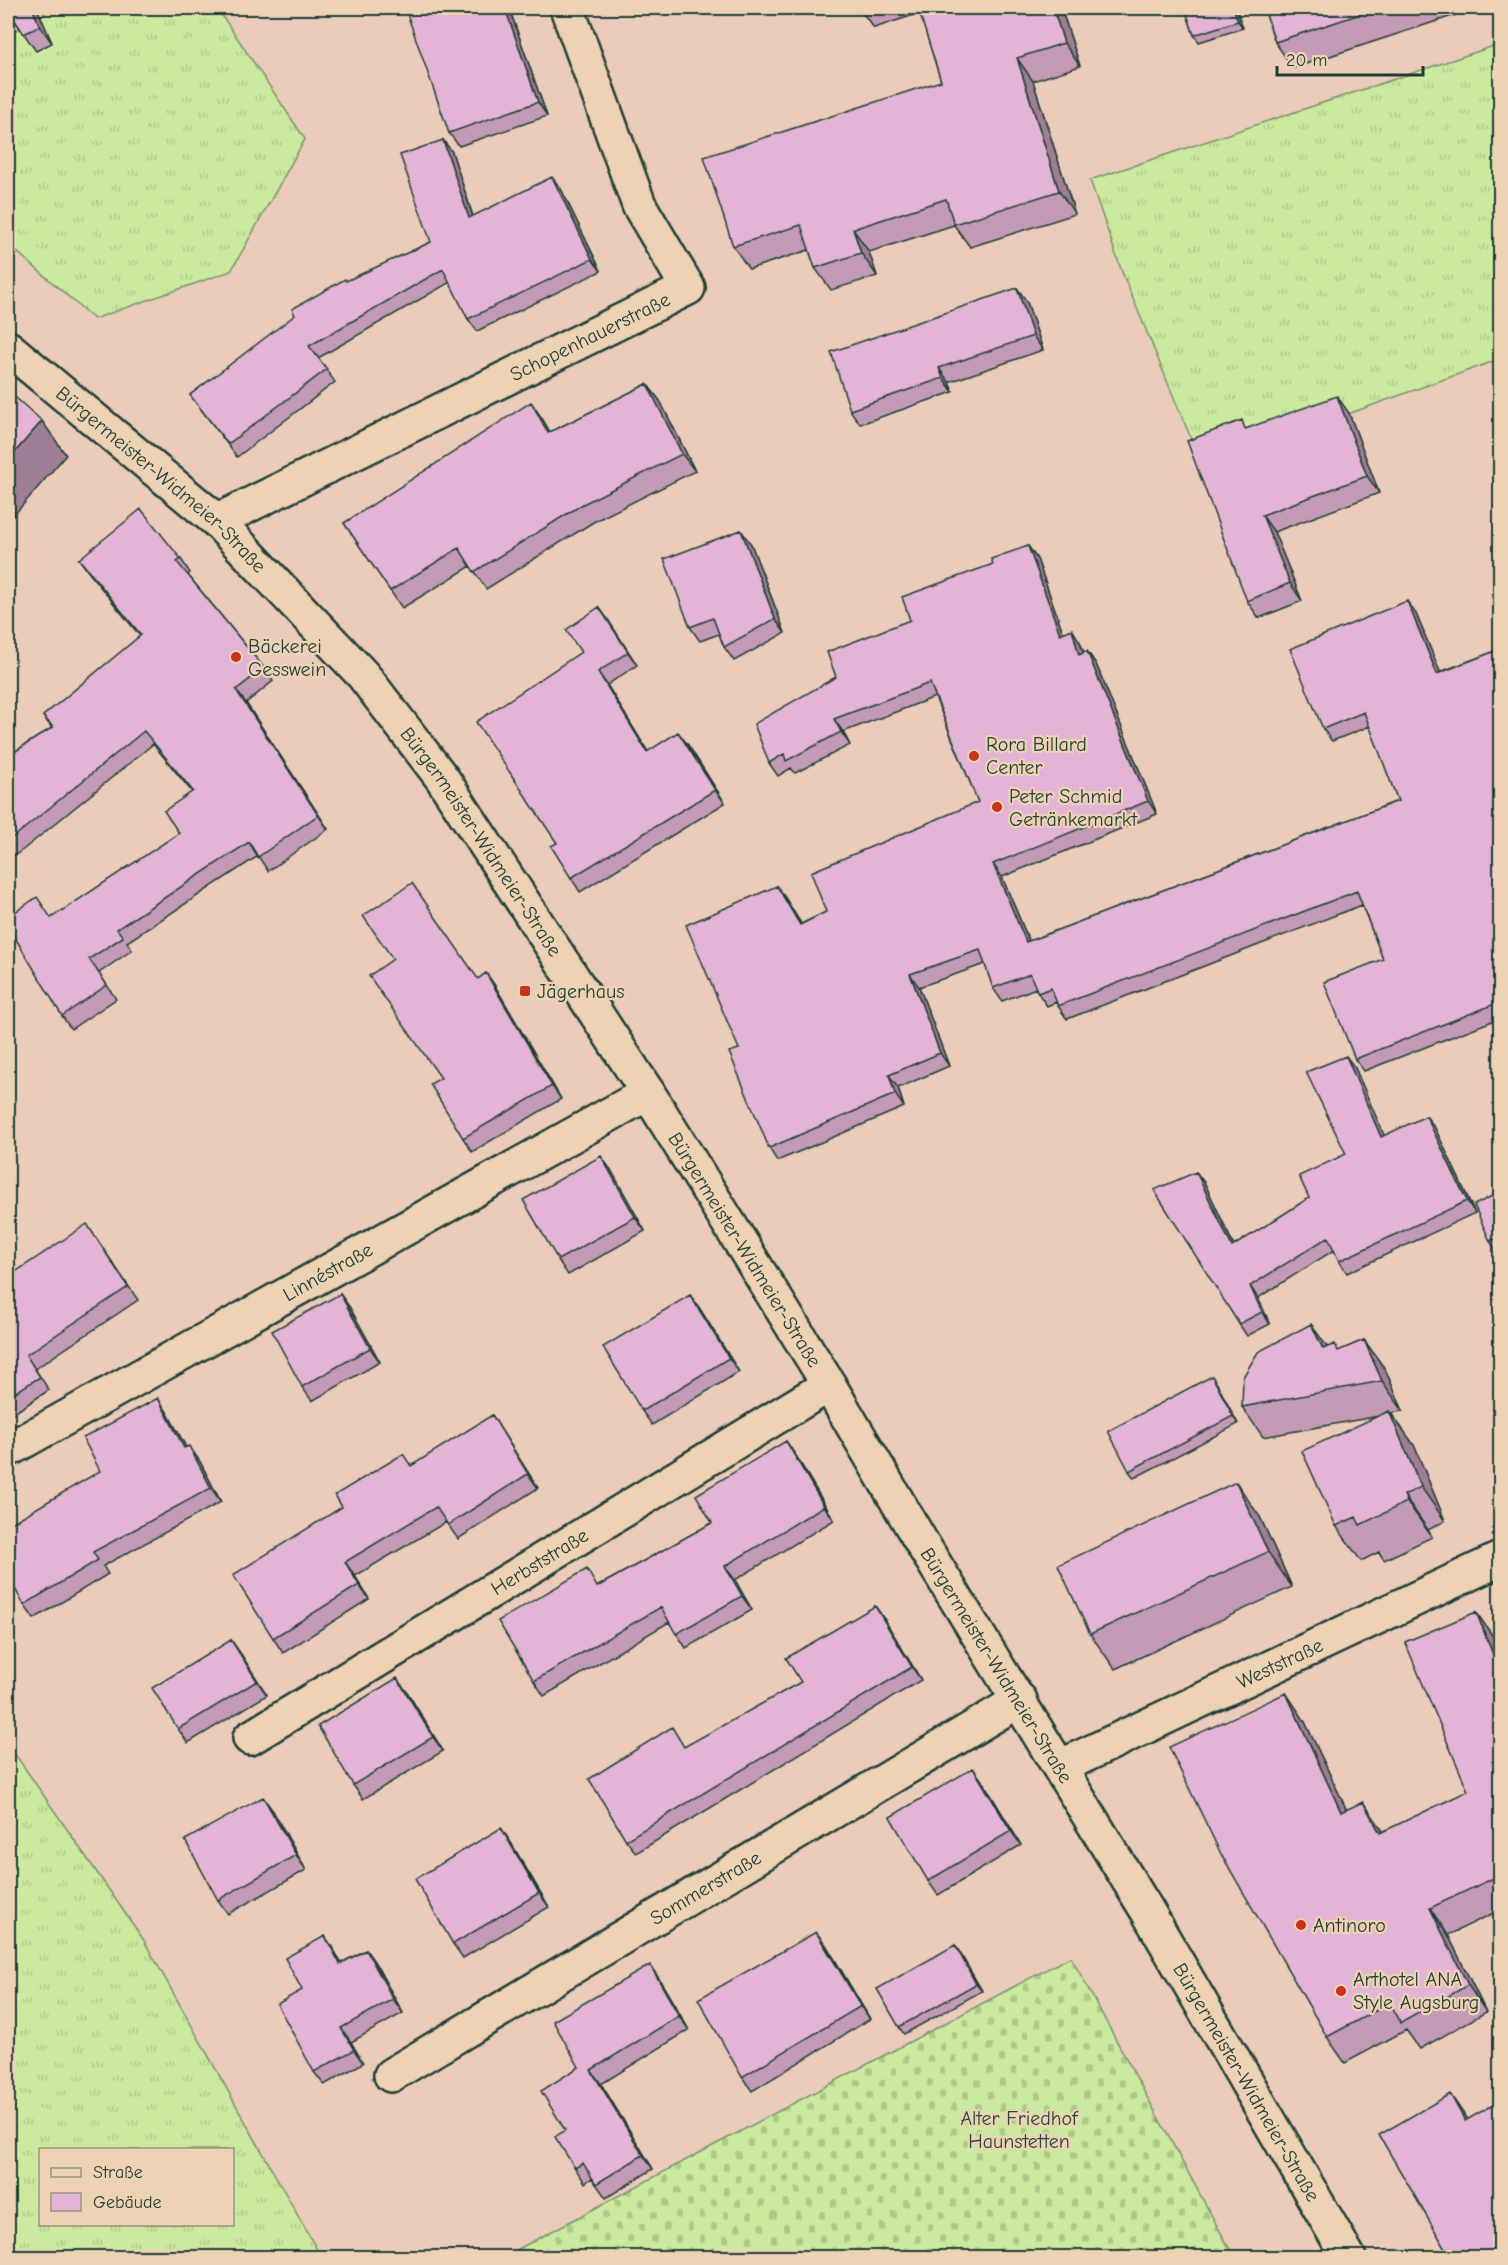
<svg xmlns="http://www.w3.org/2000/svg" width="1508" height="2265" viewBox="0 0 1508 2265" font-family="'Comic Neue',sans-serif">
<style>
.grass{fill:url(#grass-tufts);stroke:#76936a;stroke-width:1.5;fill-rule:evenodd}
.cemetery{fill:url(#cemetery-stones);stroke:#76936a;stroke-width:1.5}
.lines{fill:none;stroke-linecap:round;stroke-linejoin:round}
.minor-casing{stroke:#1f3d34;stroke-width:38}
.minor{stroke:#edd2b4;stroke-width:33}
.wall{fill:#c39bb7;stroke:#1f3d34;stroke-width:1.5}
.shaded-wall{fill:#9f7e95;stroke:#1f3d34;stroke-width:1.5}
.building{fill:#e3b4d5;stroke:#1f3d34;stroke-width:1.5}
.poi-dot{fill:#c8321e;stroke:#edd2b4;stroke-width:2}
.labels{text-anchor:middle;stroke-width:4.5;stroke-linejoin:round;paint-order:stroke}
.street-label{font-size:20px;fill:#1f3d34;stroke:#edd2b4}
.poi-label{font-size:20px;fill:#1f3d34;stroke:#edd2b4;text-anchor:start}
.park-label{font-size:20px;fill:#284639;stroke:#edd2b4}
</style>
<defs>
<pattern id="grass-tufts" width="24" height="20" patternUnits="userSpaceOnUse" patternTransform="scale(1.5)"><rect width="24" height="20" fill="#cce9a0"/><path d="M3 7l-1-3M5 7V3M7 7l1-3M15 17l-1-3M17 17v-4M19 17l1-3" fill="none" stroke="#afc98a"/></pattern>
<pattern id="cemetery-stones" width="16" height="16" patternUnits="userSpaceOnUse" patternTransform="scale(1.5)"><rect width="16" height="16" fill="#cce9a0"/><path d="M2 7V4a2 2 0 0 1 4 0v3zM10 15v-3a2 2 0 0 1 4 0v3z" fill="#afc98a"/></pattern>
</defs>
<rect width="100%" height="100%" fill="#ebccbb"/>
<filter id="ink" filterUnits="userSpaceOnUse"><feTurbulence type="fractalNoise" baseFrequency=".0167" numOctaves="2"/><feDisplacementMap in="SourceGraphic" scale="12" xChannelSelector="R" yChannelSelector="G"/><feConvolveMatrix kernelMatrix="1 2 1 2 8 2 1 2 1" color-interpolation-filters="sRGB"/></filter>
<g filter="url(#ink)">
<path class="grass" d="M53 8H217L305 139 231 271 94 319 8 244V35Z
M1500 44V359L1257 447 1199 458 1122 272 1090 180Z
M8 1744 143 1939 321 2257H8ZM40 2150H232V2224H40Z"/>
<path class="cemetery" d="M1071 1957 1234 2257H503L1070 1957Z"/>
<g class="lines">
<defs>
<g id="minor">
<path id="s1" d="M8 348 217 521 363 675 442 778 648 1093 829 1385 920 1540 1148 1912 1349 2258"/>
<path id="s2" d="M217 521 688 288 639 205 567 8"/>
<path id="s3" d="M8 1450 648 1093"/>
<path id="s4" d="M250 1738 829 1385"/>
<path id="s5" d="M1060 1767 1500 1559"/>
<path id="s6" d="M391 2075 1020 1700"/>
</g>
</defs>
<use href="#minor" class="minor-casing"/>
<use href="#minor" class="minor"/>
</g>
<path class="wall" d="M8 8H37L52 43 36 51 10 14 8 15Z
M509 8 547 116 459 146 449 133Z
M859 8H1061L1080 66 1033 81 1075 214 970 247 954 225 869 252 877 276 831 290 815 268 809 250 749 269 733 246 941 81 920 13 874 28Z
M1185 8H1236L1243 28 1199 42 1194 35Z
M1264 8H1477L1293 68 1275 42Z
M443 140 452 152 473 216 561 189 601 271 477 331 468 319 450 282 318 358 335 382 237 457 190 395 347 281 431 242Z
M1017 288 1027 302 1043 350 949 382 953 392 860 424 850 410Z
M647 384 660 401 695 471 595 521 486 589 471 566 402 608 344 523 543 420 550 432Z
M1349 413 1379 493 1274 532 1302 601 1259 618 1247 601 1248 429Z
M751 544 785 633 734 661 724 647 719 634 700 641 690 627Z
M1028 546 1037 559 1063 632 1080 642 1084 652 1087 651 1096 664 1157 814 1002 877 1029 941 1398 801 1370 726 1332 741 1323 729 1416 614 1440 672 1500 649V1018L1364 1071 1355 1059 1383 959 1362 905 1067 1019 1058 1006 1056 1002 1047 1006 1038 993 1036 988 1002 1001 993 988 985 964 919 987 949 1066 898 1088 904 1107 777 1161 769 1148 739 1049 777 886 801 924 826 912 978 802 935 697 843 732 850 745 795 773 791 768 778 776 769 763 836 677 910 620 993 564Z
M79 559H181L190 573 188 575 264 668 273 681 246 703 328 829 268 871 258 856 127 942 132 950 99 973 116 999 71 1029 62 1016 51 918 179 833 192 792 153 744 24 849 8 860V756L52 728 43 716 140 636 89 573Z
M599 607 637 665 607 685 648 752 688 745 725 803 580 892 571 878 557 843 581 652Z
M486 973 495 986 561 1099 472 1152 463 1138 441 1078 478 979Z
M1355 1068 1384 1136 1435 1128 1475 1213 1347 1273 1339 1261 1334 1250 1258 1298 1270 1324 1247 1336 1239 1324 1196 1172 1205 1184 1234 1246 1309 1198 1346 1154Z
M611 1170 645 1231 568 1275 558 1260Z
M1500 1192V1246L1495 1249 1490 1241Z
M96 1238 138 1300 35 1369 49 1390 8 1417V1291Z
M340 1294 350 1308 380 1362 312 1401 302 1387Z
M690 1295 700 1309 739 1372 652 1425 642 1411Z
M1364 1340 1385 1369 1403 1411 1391 1413 1414 1445 1445 1521 1428 1530 1432 1537 1384 1560 1379 1552 1361 1561 1336 1526 1379 1416 1263 1437 1242 1407 1327 1347 1339 1351Z
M1217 1384 1238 1424 1134 1478 1129 1471Z
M167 1412 186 1447 199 1460 221 1502 103 1566 108 1574 34 1619 24 1605 100 1471Z
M501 1430 538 1488 458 1539 446 1522 355 1576 369 1599 283 1653 273 1638 411 1466Z
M796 1456 834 1520 735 1580 752 1610 686 1648 669 1622 544 1696 534 1681 598 1586 712 1523Z
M1260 1517 1292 1587 1115 1669 1090 1634Z
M875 1606 884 1619 921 1680 636 1853 626 1840 685 1747 801 1682Z
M1476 1612 1494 1638 1500 1653V1910L1448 1935 1486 2012 1420 2049 1406 2030 1345 2063 1327 2037 1286 1693 1304 1720 1346 1809 1381 1828 1383 1832 1468 1791Z
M231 1640 267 1695 188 1743 178 1729Z
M407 1692 443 1751 363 1799 353 1785Z
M983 1782 1021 1845 938 1895 928 1881Z
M273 1811 306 1870 228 1914 218 1900Z
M501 1828 511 1843 549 1907 463 1958 453 1944Z
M826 1945 870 2019 752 2091 742 2077Z
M955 1945 982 1991 904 2034 899 2027Z
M334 1950 341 1963 366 1950 375 1963 403 2013 351 2042 363 2063 324 2085 314 2072 302 1990Z
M650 1965 659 1979 689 2030 601 2084 653 2169 606 2198 592 2178 585 2183 575 2168 565 2130 579 2067Z"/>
<path class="shaded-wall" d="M32 8H37L52 43 40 26Z
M505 8H509L547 116 538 102Z
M1053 8H1061L1080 66 1064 43Z
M1233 8H1236L1243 28 1238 21Z
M1017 58 1033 81 1075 214 1059 191Z
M443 140 452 152 477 230 469 218Z
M552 177 561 189 601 271 592 259Z
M853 229 869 252 877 276 861 253Z
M1017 288 1027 302 1043 350 1033 336Z
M939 368 949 382 953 392 943 378Z
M647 384 660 401 695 471 682 454Z
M1337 396 1349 413 1379 493 1367 476Z
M531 402 543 420 560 451 548 433Z
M42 421 66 455 8 522V460Z
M1262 515 1274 532 1302 601 1290 583Z
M741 530 751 544 785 633 775 619Z
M1028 546 1037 559 1068 647 1060 634Z
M1407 601 1416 614 1446 686 1437 674Z
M599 607 609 621 637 665 628 652Z
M1072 629 1080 642 1088 667 1079 655Z
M1087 651 1096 664 1157 814 1148 801Z
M598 672 607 685 656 765 647 752Z
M236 690 246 703 328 829 318 815Z
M834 719 843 732 850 745 841 732Z
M678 732 688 745 725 803 715 790Z
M993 864 1002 877 1035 955 1026 942Z
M777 886 786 899 809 937 800 925Z
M486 973 495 986 561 1099 552 1086Z
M910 974 919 987 949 1066 940 1053Z
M1346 1056 1355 1068 1390 1149 1381 1137Z
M889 1075 898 1088 904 1107 895 1094Z
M1426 1116 1435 1128 1475 1213 1467 1201Z
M601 1156 611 1170 645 1231 635 1217Z
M1196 1172 1205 1184 1240 1259 1232 1247Z
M1250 1286 1258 1298 1270 1324 1262 1312Z
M340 1294 350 1308 380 1362 370 1348Z
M690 1295 700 1309 739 1372 729 1358Z
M1311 1324 1332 1354 1323 1349Z
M1364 1340 1385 1369 1403 1411 1382 1381Z
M1212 1376 1217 1384 1238 1424 1233 1416Z
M158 1398 167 1412 194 1462 184 1448Z
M1389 1411 1414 1445 1445 1521 1421 1487Z
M492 1415 501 1430 538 1488 528 1474Z
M786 1441 796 1456 834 1520 824 1506Z
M189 1446 199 1460 221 1502 211 1488Z
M1236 1482 1260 1517 1292 1587 1268 1552Z
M1404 1495 1428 1530 1432 1537 1407 1502Z
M345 1562 355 1576 369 1599 359 1585Z
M725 1566 735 1580 752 1610 742 1596Z
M875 1606 884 1619 921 1680 912 1667Z
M1476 1612 1494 1638 1500 1653V1672Z
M231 1640 241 1654 267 1695 257 1681Z
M397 1678 407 1692 443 1751 433 1737Z
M1286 1693 1304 1720 1360 1838 1341 1812Z
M973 1768 983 1782 1021 1845 1011 1831Z
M263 1797 273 1811 306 1870 296 1855Z
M1363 1802 1381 1828 1398 1860 1380 1833Z
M501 1828 511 1843 549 1907 539 1893Z
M1430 1908 1448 1935 1486 2012 1468 1985Z
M816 1932 826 1945 870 2019 861 2006Z
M325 1936 334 1950 349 1977 340 1964Z
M955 1945 960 1953 982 1991 976 1984Z
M366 1950 375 1963 403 2013 393 1999Z
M650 1965 659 1979 689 2030 679 2016Z
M341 2028 351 2042 363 2063 354 2050Z
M591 2070 601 2084 653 2169 643 2155Z
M1450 2094 1463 2113 1479 2140 1465 2121Z"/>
<path class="building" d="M8 8H32L40 26 24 34 8 10Z
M405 8H505L538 102 449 133Z
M918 8H1053L1064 43 1017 58 1059 191 954 224 946 199 853 229 861 253 815 268 801 225 733 246 704 157 941 81Z
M1185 8H1233L1238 21 1194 35Z
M1264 8H1379L1275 42Z
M443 140 469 218 552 177 592 259 468 319 443 269 309 346 327 369 228 444 190 395 295 315 292 309 345 279 346 281 431 242 400 155Z
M1017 288 1033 336 939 368 943 378 850 410 831 352Z
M647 384 682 454 583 504 474 572 459 548 390 591 344 523 531 402 548 433Z
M8 391 42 421 8 460Z
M1337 396 1367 476 1262 515 1290 583 1247 601 1187 441 1242 420 1245 429Z
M141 509 181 559 177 562 264 668 236 690 318 815 258 857 249 842 117 929 123 937 89 959 107 985 62 1016 8 926V917L37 897 51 918 179 833 164 811 193 791 144 731 15 836 8 840V756L53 727 43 716 141 635 79 559Z
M741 530 775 619 724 647 713 618 690 627 664 559Z
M1028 546 1060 634 1072 629 1079 655 1087 651 1148 801 993 864 1026 942 1398 801 1364 712 1323 729 1290 649 1407 601 1437 674 1500 649V1002L1355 1059 1324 982 1383 959 1357 891 1058 1006 1051 988 1038 993 1030 974 993 988 980 950 910 974 940 1053 889 1075 895 1094 769 1148 729 1052 739 1049 686 925 777 886 800 925 826 912 811 872 978 802 930 683 834 719 841 732 786 761 784 754 769 763 754 724 836 677 827 652 910 620 902 597 993 564 991 559Z
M599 607 628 652 598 672 647 752 678 732 715 790 571 878 551 846 557 843 476 722 581 652 566 630Z
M412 883 478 979 486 973 552 1086 463 1138 430 1084 441 1078 369 976 393 959 363 916Z
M1346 1056 1381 1137 1426 1116 1467 1201 1339 1261 1328 1237 1250 1286 1262 1312 1239 1324 1154 1190 1196 1172 1232 1247 1309 1198 1299 1176 1346 1154 1306 1072Z
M601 1156 635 1217 558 1260 523 1200Z
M1500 1192V1237L1490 1241 1474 1205Z
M87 1224 128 1287 26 1355 40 1377 8 1397V1291L12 1289 8 1282V1277Z
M340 1294 370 1348 302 1387 272 1331Z
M690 1295 729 1358 642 1411 603 1347Z
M1311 1324 1323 1349 1335 1344 1338 1351 1364 1340 1382 1381 1242 1407 1243 1377 1258 1352Z
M1212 1376 1233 1416 1129 1471 1108 1431Z
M158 1398 184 1448 189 1446 211 1488 93 1552 98 1560 24 1605 8 1576V1525L100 1471 83 1438Z
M1389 1411 1421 1487 1404 1495 1407 1502 1360 1525 1356 1517 1336 1526 1302 1451Z
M492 1415 528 1474 448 1525 436 1507 345 1562 359 1585 273 1638 233 1575 342 1507 335 1495 403 1454 411 1466Z
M786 1441 824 1506 725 1566 742 1596 676 1634 661 1607 534 1681 498 1621 587 1569 597 1587 712 1523 696 1495Z
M1236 1482 1268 1552 1090 1634 1058 1565Z
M875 1606 912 1667 626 1840 589 1779 672 1727 684 1747 801 1682 786 1658Z
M1476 1612 1500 1672V1875L1430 1908 1468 1985 1401 2023 1390 2003 1327 2037 1221 1854 1169 1747 1286 1693 1341 1812 1363 1802 1380 1833 1468 1791 1405 1642Z
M231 1640 257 1681 178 1729 152 1688Z
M397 1678 433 1737 353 1785 318 1726Z
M973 1768 1011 1831 928 1881 890 1817Z
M263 1797 296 1855 218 1900 185 1840Z
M501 1828 539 1893 453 1944 415 1879Z
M816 1932 861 2006 742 2077 698 1999Z
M325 1936 340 1964 366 1950 393 1999 341 2028 354 2050 314 2072 277 2004 302 1990 285 1958Z
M955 1945 976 1984 899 2027 877 1989Z
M650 1965 679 2016 591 2070 643 2155 596 2184 583 2163 575 2168 555 2137 565 2130 541 2091 579 2067 553 2021Z
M1450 2094 1465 2121 1496 2103 1500 2111V2159L1499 2160 1500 2162V2258H1451L1379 2135Z"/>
</g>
<g class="poi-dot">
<circle cx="236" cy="657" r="6"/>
<circle cx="974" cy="756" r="6"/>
<circle cx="997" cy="807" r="6"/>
<rect x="519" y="985" width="12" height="12" rx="3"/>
<circle cx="1301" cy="1925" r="6"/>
<circle cx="1341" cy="1991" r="6"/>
</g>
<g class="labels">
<g class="street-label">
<text dy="7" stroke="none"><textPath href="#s2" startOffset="416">Schopenhauerstraße</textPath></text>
<text dy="7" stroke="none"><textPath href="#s1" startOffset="202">Bürgermeister-Widmeier-Straße</textPath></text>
<text dy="7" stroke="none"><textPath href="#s1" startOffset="688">Bürgermeister-Widmeier-Straße</textPath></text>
<text dy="7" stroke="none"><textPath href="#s1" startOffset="1174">Bürgermeister-Widmeier-Straße</textPath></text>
<text dy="7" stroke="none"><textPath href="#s3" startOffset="366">Linnéstraße</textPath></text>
<text dy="7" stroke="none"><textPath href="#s4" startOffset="339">Herbststraße</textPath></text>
<text dy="7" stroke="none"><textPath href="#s5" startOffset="243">Weststraße</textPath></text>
<text dy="7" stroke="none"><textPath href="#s1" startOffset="1660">Bürgermeister-Widmeier-Straße</textPath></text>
<text dy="7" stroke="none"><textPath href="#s6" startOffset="366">Sommerstraße</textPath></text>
<text dy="7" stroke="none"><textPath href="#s1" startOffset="2146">Bürgermeister-Widmeier-Straße</textPath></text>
</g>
<g class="poi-label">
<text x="248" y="653">Bäckerei<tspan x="248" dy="23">Gesswein</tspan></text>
<text x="986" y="751">Rora Billard<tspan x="986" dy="23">Center</tspan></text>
<text x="1009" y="803">Peter Schmid<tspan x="1009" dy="23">Getränkemarkt</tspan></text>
<text x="537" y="998">Jägerhaus</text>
<text x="1313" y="1932">Antinoro</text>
<text x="1353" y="1986">Arthotel ANA<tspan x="1353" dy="23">Style Augsburg</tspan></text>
</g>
<g class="park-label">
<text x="1019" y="2125">Alter Friedhof<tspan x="1019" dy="23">Haunstetten</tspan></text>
</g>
</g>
<rect width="1508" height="2265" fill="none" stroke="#edd2b4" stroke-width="30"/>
<rect x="15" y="15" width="1478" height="2235" fill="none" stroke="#1f3d34" stroke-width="2" filter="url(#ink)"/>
<rect x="39" y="2148" width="195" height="78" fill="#edd2b4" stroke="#9b9681" stroke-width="1.5"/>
<rect x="51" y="2168" width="30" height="9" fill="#edd2b4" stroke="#9b9681" stroke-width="1.5"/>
<text x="93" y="2178" font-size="18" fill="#1f3d34">Straße</text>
<rect x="51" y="2193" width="30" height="18" fill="#e3b4d5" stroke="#9b9681" stroke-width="1.5"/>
<text x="93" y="2208" font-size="18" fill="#1f3d34">Gebäude</text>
<path d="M1277 66v9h146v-9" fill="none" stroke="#1f3d34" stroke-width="3"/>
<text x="1286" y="66" font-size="18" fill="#1f3d34" stroke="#edd2b4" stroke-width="4.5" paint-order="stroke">20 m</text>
</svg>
